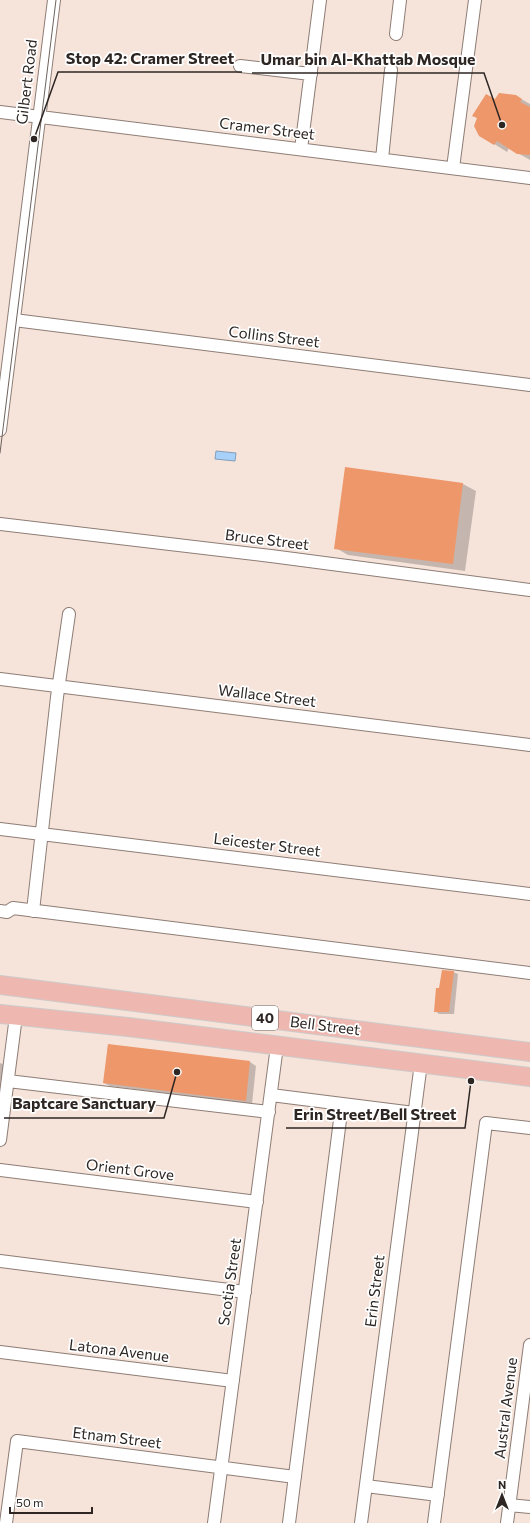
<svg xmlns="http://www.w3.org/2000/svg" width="530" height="1523" viewBox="0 0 530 1523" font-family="Commissioner,sans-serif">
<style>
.water{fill:#a8d1fa;stroke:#839eba}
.shadow{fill:#0003}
.building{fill:#ed976a}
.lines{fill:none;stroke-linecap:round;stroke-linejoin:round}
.minor-casing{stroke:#8d7d75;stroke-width:14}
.highway-casing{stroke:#cdcbca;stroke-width:20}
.minor{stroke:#fff;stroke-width:12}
.highway{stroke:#eeb7b0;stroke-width:18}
.tram{stroke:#6d625d;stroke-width:1}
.labels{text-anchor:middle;stroke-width:3.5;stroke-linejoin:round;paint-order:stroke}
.shield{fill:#fff;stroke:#6c6765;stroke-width:1}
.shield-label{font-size:14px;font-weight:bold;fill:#2d2623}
.street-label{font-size:15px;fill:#2d2623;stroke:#fff}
.leader{fill:none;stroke:#2d2623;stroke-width:1.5}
.callout-dot{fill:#2d2623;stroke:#fff;stroke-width:1.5}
.callout-label{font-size:16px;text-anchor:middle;font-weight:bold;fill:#2d2623;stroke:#fff;stroke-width:3.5;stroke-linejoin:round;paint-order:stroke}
</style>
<rect width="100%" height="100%" fill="#f6e4db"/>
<path class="water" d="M216 451 236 453 235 461 215 459Z"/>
<path class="shadow" d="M516 96 530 104V160L509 148 507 152 480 135 495 101Z
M346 468 463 484 476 491 465 571 348 555 336 548Z
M453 972 458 974 454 1014H439L435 1011 440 989Z
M108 1045 250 1062 256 1066 252 1104 110 1086 104 1083Z
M0 1063 8 1066 5 1092 0 1091Z"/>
<path class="building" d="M499 93 516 95 522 99 520 102 530 107V155L517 154 497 141 494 145 479 136 474 126 477 118 472 116 486 94 495 99Z
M345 467 463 483 453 564 334 549Z
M442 970 454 971 449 1012H434L436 988H439Z
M108 1044 250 1061 246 1101 103 1083Z"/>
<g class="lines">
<defs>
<path id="minor" d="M396 34 400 0
M240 66 311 74
M0 112 530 178
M301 149 320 0
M382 159 391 70
M453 168 475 0
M14 320 530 385
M0 430 54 0
M0 524 271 556 530 590
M0 679 530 745
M0 829 530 894
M0 911 7 912 13 908 530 973
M33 911 57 697 69 614
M8 1081 269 1112
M271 1095 414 1113
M0 1140 16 1016
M0 1170 257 1202
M0 1261 245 1292
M0 1352 233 1381
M366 1486 438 1495
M509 1505 530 1507
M6 1523 17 1441 295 1477
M214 1523 277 1046
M289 1523 342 1104
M361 1523 421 1063
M434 1523 486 1123 530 1128
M507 1523 530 1345"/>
<path id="highway" d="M0 985 530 1052
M0 1014 128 1027 530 1077"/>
</defs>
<use href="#minor" class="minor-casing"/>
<use href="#highway" class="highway-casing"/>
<use href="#minor" class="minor"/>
<use href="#highway" class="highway"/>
<path class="tram" d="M0 453 56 0"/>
</g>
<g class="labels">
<rect class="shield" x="252" y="1006" width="26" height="24" rx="3"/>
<g class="shield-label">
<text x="265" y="1023">40</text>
</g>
<g class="street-label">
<text transform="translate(27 82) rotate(-83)" y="5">Gilbert Road</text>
<text transform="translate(267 129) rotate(7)" y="5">Cramer Street</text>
<text transform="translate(274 337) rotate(7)" y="5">Collins Street</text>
<text transform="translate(267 540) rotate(7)" y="5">Bruce Street</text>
<text transform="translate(267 696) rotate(7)" y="5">Wallace Street</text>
<text transform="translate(267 845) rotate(7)" y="5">Leicester Street</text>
<text transform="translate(325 1026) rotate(7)" y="5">Bell Street</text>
<text transform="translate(130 1170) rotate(7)" y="5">Orient Grove</text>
<text transform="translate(230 1282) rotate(-82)" y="5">Scotia Street</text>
<text transform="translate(375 1291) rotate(-83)" y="5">Erin Street</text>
<text transform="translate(119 1351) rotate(7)" y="5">Latona Avenue</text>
<text transform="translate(506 1408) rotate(-83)" y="5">Austral Avenue</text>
<text transform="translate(117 1438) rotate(7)" y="5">Etnam Street</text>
</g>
</g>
<path class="leader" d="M34 139L58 72H242M502 125L484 73H252M177 1072L164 1118H4M471 1081L465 1128H286"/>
<g class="callout-dot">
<circle cx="34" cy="139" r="4"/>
<circle cx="502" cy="125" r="4"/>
<circle cx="177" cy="1072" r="4"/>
<circle cx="471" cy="1081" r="4"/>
</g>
<g class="callout-label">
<text x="150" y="64">Stop 42: Cramer Street</text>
<text x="368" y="65">Umar bin Al-Khattab Mosque</text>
<text x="84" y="1109">Baptcare Sanctuary</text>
<text x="375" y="1120">Erin Street/Bell Street</text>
</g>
<g transform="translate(502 1495)" stroke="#ffffff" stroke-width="3" paint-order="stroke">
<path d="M0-3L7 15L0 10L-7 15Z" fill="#2d2623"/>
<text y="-6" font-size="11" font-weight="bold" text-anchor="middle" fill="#2d2623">N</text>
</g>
<path d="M10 1507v6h82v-6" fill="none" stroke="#2d2623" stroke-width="2"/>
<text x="16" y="1507" font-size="12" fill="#2d2623" stroke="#ffffff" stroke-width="3" paint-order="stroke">50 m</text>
</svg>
